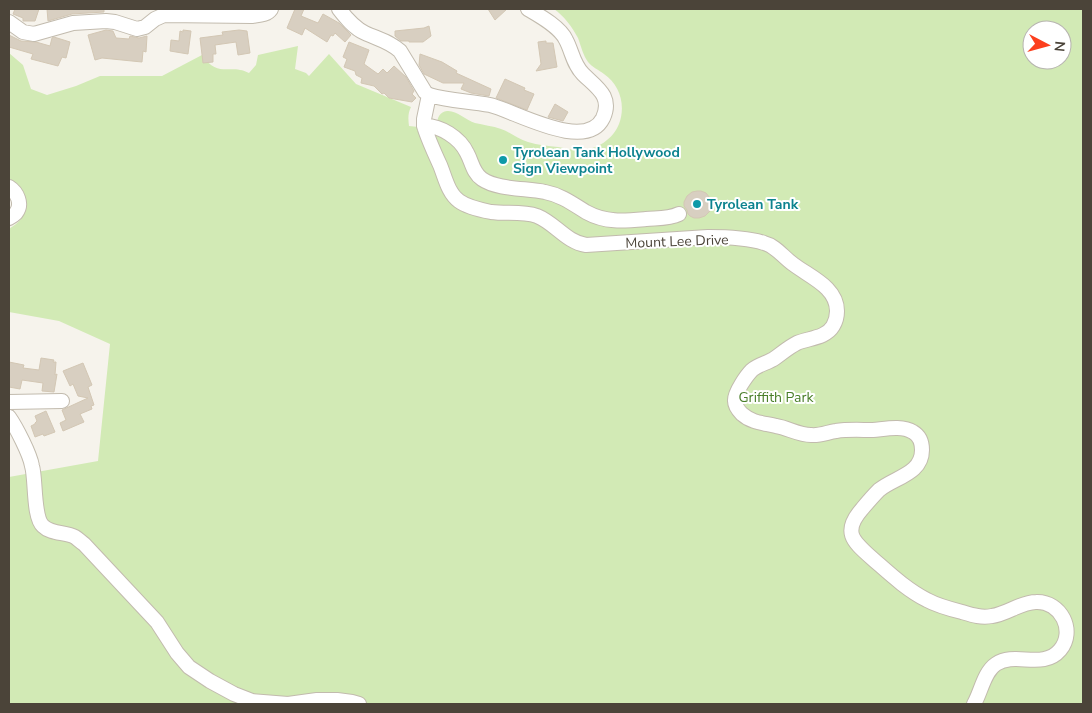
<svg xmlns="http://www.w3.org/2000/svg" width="1092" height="713" viewBox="0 0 1092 713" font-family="'Nunito Sans',sans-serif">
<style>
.green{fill:#d2eab5;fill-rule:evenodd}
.building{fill:#d8cfc1;stroke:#d3c7b4}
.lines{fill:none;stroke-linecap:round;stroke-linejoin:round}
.minor-casing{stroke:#c2bbae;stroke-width:16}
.minor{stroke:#fff;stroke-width:14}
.culture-dot{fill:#0f9aa8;stroke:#fff;stroke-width:2}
.labels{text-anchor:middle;stroke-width:4;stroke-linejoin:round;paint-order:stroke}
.culture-label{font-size:14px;font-weight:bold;fill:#0d838f;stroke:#fff;text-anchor:start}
.street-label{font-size:14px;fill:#4b4439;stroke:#fff}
.park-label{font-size:14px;fill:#4a7f2a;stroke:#fff}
</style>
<rect width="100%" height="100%" fill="#f6f3ec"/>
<path class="green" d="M554 9H1083V704H9V477L98 461 110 344 59 321 9 312V229C13 226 18 223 21 219 32 204 24 185 9 179V53L23 65 31 89 47 95 76 86 100 76H162L202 55C218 79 230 63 249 73L256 65 258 55 298 46 295 69 306 73 309 76 329 54 356 84 411 107C408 113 408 118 409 126L438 129C436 121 438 112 447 111 456 110 466 120 475 123 483 125 493 126 501 129 510 132 518 139 528 142 538 145 548 146 558 147 565 148 573 150 580 150 597 150 613 139 619 124 626 105 620 85 604 74 599 70 592 67 588 62 583 55 581 46 578 38 572 27 564 16 554 9ZM1032 30H1062V60H1032Z"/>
<path class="building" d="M15 9H39L35 21H23V18L13 14Z
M47 9H104V12L72 14 48 21Z
M295 9H304L301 16 318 23 323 14 339 23 351 35 345 42 335 33 333 36 331 35 327 42 305 28 302 35 287 28Z
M488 9H507L495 20Z
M429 26 431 36 423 42H409V41H401L395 36V31L424 28Z
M106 30 113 31 116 38 129 39 130 36 139 38 147 36 146 52 143 51 142 62 102 58 95 60 88 35Z
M183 30 191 31 188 54 170 51 171 40 179 41 180 31 183 32Z
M239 30 247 31 250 53 238 55 236 42 215 45 216 54H213V62L203 63 200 38 223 35 222 32Z
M9 35 21 41 36 42 50 46 52 38 54 37 70 42 66 58 62 57 58 66 31 59 33 54 9 47Z
M546 41V43H553L557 67 536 71 541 64 538 42Z
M349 42 369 50 364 64 378 74 383 69 387 73 394 66 406 77 414 91 412 94 416 98 412 102 389 98 384 93 382 94 374 86 361 83 362 78 356 75 355 71 344 67 347 59 343 57Z
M420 54 442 62 457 71 456 73 491 89 489 96 471 93 461 89 464 83H443L424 74 419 65Z
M505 79 525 88 524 90 534 94 527 110 496 98Z
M555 104 568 112 563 121 548 117Z
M697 191H701L706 193 710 198 711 203 710 211 705 216 699 218H694L690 216 688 214 687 210 684 206V202L687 196 692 192Z
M41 358 54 360 53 362H56L55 375 57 374 54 392 42 391 43 383 22 380 20 389 9 387V362L24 365 23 368 39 370Z
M83 363 92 385 88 387 94 405 91 406 92 409 80 414 84 422 63 431 60 423 66 420 62 410 88 398 78 396 73 384 70 386 63 371Z
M46 411 55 432 44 436 43 434 35 437 31 426 35 424V423L37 421 35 416Z"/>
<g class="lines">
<defs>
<path id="minor" d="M339 9C346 18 354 28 365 33 378 39 389 41 400 51L425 92 429 95
M9 22 23 32 34 34 73 23 106 21 115 22 137 29 145 27 155 19 164 15 252 16C259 15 267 15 271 9
M429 95 424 119V126C428 139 434 152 440 165 445 177 448 193 459 201 467 207 481 210 491 212 506 214 523 211 537 216 555 223 566 242 586 245L708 237C724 237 749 238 764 243 776 246 783 257 793 264 810 277 837 287 837 311 837 316 836 321 833 326 826 338 809 338 797 343 789 347 782 353 775 358 768 363 759 364 752 370 747 375 734 393 735 401 735 406 739 411 742 414 752 423 764 423 776 426 788 428 799 435 811 435 820 436 828 432 836 431 848 429 861 430 873 430 885 429 902 425 913 432 920 436 922 442 922 450 922 474 895 477 879 490 873 496 867 503 862 509 841 533 854 542 874 560 890 574 907 590 927 600 938 606 950 609 962 612 972 615 981 618 992 616 1007 614 1021 602 1036 602 1061 601 1076 631 1060 650 1043 670 1015 651 996 664 984 672 981 692 974 704
M429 95C449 101 470 101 490 105 515 111 586 153 603 118 613 96 596 87 583 74 573 64 572 51 566 40 560 27 540 16 528 9
M424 126C440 125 460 138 467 153 472 162 473 173 482 179 498 190 527 188 545 192 561 195 573 204 586 212 606 223 624 221 646 219 657 218 669 219 679 214
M9 187C17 192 23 204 16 213 14 215 11 217 9 218
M9 402 62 401
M9 417C16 427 30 454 32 466 36 479 33 517 43 526 51 534 65 532 75 537 78 539 81 542 84 544L157 622 177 653 189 667 210 681 234 694 252 701 288 704 317 700H337L352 702 359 704"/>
</defs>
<use href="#minor" class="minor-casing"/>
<use href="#minor" class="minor"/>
</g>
<g class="culture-dot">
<circle cx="503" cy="160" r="5"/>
<circle cx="697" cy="204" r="5"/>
</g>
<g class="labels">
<g class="culture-label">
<text x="513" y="157">Tyrolean Tank Hollywood<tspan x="513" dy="16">Sign Viewpoint</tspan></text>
<text x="707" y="209">Tyrolean Tank</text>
</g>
<g class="street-label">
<text transform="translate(677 241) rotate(-2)" y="5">Mount Lee Drive</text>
</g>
<g class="park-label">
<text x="776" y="402">Griffith Park</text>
</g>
</g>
<rect width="1092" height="713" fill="none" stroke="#4b4439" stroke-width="20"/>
<g transform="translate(1047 45) rotate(96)"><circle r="24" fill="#ffffff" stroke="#b7b4b0"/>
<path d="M0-4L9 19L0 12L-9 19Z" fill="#fc3f1d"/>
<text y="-8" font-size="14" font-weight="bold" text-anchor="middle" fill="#4b4439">N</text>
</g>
</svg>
